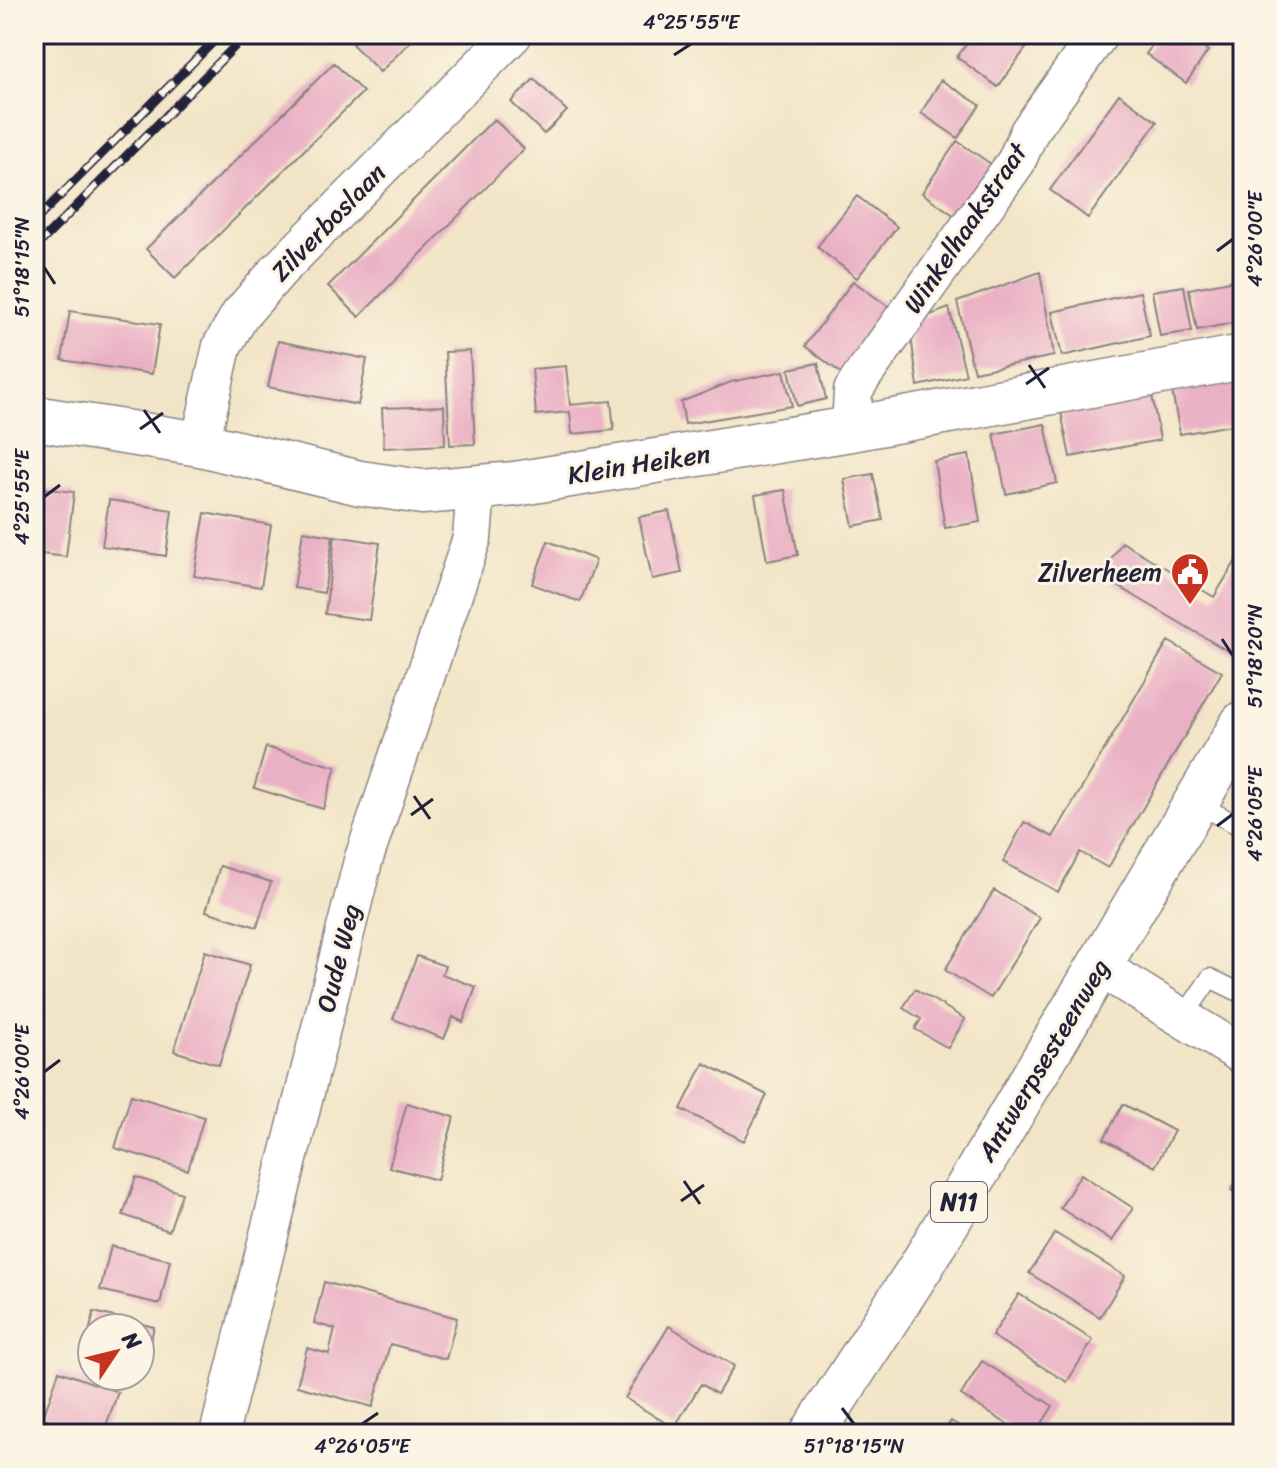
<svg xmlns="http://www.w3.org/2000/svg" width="1277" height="1468" viewBox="0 0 1277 1468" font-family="Sriracha,sans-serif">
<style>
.building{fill:#eab0c5}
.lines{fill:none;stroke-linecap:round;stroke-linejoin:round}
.service-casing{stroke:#8a8380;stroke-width:21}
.minor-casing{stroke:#8a8380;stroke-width:41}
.tertiary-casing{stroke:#8a8380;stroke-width:47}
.primary-casing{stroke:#8a8380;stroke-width:47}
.service{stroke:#fff;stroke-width:18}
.minor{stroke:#fff;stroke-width:38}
.tertiary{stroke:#fff;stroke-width:44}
.primary{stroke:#fff;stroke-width:44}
.rail-casing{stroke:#22223b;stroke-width:9}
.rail{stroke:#fcf5e5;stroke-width:6;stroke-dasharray:18;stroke-linecap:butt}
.ticks{fill:none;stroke:#22223b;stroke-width:3}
.labels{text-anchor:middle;stroke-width:6;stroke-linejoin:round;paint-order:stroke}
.shield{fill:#fcf5e5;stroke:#63616e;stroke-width:2}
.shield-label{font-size:24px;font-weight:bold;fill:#22223b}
.street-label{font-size:26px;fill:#22223b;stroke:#fcf5e5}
.poi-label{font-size:26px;fill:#22223b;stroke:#fcf5e5;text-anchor:end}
.neatline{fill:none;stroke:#22223b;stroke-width:3}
.ticks-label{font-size:20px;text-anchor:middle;fill:#22223b}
</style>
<rect width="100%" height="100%" fill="#fcf5e5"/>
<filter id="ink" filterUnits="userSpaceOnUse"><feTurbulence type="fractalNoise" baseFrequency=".0125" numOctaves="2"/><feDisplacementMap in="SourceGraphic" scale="16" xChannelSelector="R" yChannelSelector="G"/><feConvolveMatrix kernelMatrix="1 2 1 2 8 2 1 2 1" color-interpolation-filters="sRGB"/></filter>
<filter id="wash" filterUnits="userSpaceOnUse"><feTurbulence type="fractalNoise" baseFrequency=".006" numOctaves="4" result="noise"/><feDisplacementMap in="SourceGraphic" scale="32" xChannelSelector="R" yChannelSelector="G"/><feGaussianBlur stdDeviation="1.8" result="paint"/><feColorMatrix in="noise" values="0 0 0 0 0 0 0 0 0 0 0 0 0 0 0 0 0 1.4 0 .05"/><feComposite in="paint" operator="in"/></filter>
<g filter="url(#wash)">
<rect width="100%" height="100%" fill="#f2e4c6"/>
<g id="blocks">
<path class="building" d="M362 34H418L380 72 352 44Z
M974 34H1036L998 87 957 57Z
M1160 34H1184L1208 51 1186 83 1146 54Z
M334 63 363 92 175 278 146 249Z
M534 79 567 111 544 134 511 102Z
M941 80 980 105 958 138 921 113Z
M1119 94 1157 122 1088 218 1050 190Z
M494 119 524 149 359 317 328 286Z
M957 141 994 166 958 218 922 193Z
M857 196 897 227 857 278 817 247Z
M1040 272 1054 356 974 372 957 302Z
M1235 280 1243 321 1197 330 1189 289Z
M853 281 893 310 845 376 805 346Z
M1184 286 1192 331 1160 336 1152 291Z
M1140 292 1150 336 1062 356 1052 312Z
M949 308 966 375 918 386 909 323Z
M70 311 160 324 152 374 62 360Z
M278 341 367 359 358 405 268 387Z
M470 351 475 444 450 445 445 352Z
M818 363 826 399 797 406 789 369Z
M566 366 570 405 611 401 614 430 572 434 570 412 536 415 532 369Z
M784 371 792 406 685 424 681 402 731 382Z
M1236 380 1243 423 1180 434 1172 391Z
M1152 395 1160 440 1070 457 1061 412Z
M444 406 445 445 384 448 382 408Z
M1045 424 1057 483 1006 494 994 434Z
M969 455 980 522 945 528 934 461Z
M873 474 883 520 853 526 844 479Z
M34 487 74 492 66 557 34 553Z
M785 490 798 555 767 561 755 495Z
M109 500 172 510 166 556 102 546Z
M669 511 682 573 652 579 639 517Z
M205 513 271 525 261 587 194 576Z
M303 531 333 536 324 593 294 588Z
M335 536 380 543 369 620 325 614Z
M548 541 596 560 580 602 532 584Z
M1122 542 1214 597 1243 549V644L1236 656 1101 576Z
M1168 641 1222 672 1108 868 1080 852 1058 892 1003 862 1024 822 1053 837Z
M266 747 336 767 323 809 254 788Z
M220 866 271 882 257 927 206 911Z
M994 890 1040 918 991 998 945 970Z
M205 951 250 965 219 1065 174 1051Z
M417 956 445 966 442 974 476 987 463 1022 453 1017 444 1039 393 1019Z
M915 989 965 1019 948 1048 915 1029 921 1019 903 1008Z
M704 1063 767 1095 744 1141 681 1109Z
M131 1095 204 1117 188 1170 115 1148Z
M407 1103 454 1117 437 1180 389 1167Z
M1123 1104 1174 1131 1155 1167 1104 1139Z
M1243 1170V1198L1231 1190Z
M1081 1174 1133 1208 1112 1241 1060 1208Z
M136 1177 182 1193 169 1231 123 1215Z
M1055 1233 1125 1276 1100 1317 1029 1273Z
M111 1246 170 1260 160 1304 100 1290Z
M324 1282 457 1318 446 1359 390 1344 373 1407 297 1386 307 1348 329 1354 335 1329 314 1323Z
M1019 1294 1093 1340 1067 1382 992 1336Z
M94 1312 154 1327 143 1372H140V1328H92V1360L83 1358Z
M669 1326 734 1366 717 1394 701 1384 674 1428 625 1398Z
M982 1361 1053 1406 1035 1434H1023L961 1395Z
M59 1371 118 1392 103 1434H89L43 1418Z
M951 1421 972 1434H943Z
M605 1424 621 1434H599Z"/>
</g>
</g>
<g filter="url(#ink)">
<use href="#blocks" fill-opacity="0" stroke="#8a8380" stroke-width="2"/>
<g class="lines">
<defs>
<path id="service" d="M1196 803 1243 828
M1183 1018 1210 978 1243 994"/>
<path id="minor" d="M851 429 853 391 861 378 1016 162 1029 132 1099 34
M200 444 222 346 240 315 279 270 513 34
M1098 966 1243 1055
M219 1434 363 861 472 538 476 489"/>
<path id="tertiary" d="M34 418 200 444 360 483 422 492 515 484 851 429 1243 357"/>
<path id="primary" d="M812 1434 922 1265 1243 723"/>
</defs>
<use href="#service" class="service-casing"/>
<use href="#minor" class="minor-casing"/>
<use href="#tertiary" class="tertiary-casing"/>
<use href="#primary" class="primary-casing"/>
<use href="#service" class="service"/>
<use href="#minor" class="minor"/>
<use href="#tertiary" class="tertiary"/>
<use href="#primary" class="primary"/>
<defs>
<path id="rail" d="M34 222 221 34
M34 249 247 34"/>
</defs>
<use href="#rail" class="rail-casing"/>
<use href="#rail" class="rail"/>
</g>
</g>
<path class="ticks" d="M674 55 691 44M1217 251 1233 239M44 267 55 284M1029 365 1045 388M1026 384 1049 368M144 410 160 433M140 429 163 413M44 497 60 485M1222 639 1233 656M414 796 430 819M411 815 433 799M1217 826 1233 814M44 1072 60 1060M684 1181 700 1204M681 1201 704 1185M842 1408 854 1424M362 1424 378 1413"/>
<defs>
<symbol id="civic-pin" viewBox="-11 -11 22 30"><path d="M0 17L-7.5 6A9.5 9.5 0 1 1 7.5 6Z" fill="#c8321e" stroke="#fcf5e5"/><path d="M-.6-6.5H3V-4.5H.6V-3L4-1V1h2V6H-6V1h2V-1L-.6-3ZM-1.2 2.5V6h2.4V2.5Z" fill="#fff"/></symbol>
</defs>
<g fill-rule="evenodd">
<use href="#civic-pin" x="1168" y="550" width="44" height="60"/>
</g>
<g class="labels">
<rect class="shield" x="931" y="1182" width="56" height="40" rx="6"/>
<g class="shield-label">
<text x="959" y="1210">N11</text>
</g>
<g class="street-label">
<text transform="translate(328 222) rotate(-46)" y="9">Zilverboslaan</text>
<text transform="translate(965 228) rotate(-56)" y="9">Winkelhaakstraat</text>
<text transform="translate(639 464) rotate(-9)" y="9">Klein Heiken</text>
<text transform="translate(338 958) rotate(-76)" y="9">Oude Weg</text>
<text transform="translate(1043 1060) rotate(-59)" y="9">Antwerpsesteenweg</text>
</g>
<g class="poi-label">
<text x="1162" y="581">Zilverheem</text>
</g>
</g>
<rect width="1277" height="1468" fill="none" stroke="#fcf5e5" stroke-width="88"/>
<g transform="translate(116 1352) rotate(55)"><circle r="38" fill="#fcf5e5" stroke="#a5a1a1" stroke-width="2"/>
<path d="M0-6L14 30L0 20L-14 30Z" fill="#c8321e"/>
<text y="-12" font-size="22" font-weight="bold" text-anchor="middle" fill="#22223b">N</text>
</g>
<rect x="44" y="44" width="1189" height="1380" class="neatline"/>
<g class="ticks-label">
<text x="691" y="29">4°25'55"E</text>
<text transform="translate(1255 239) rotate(-90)" y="7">4°26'00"E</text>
<text transform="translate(22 267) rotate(-90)" y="7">51°18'15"N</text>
<text transform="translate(22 497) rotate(-90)" y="7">4°25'55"E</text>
<text transform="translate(1255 656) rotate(-90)" y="7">51°18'20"N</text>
<text transform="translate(1255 814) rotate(-90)" y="7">4°26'05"E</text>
<text transform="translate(22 1072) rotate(-90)" y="7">4°26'00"E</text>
<text x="362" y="1453">4°26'05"E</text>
<text x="854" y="1453">51°18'15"N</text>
</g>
</svg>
